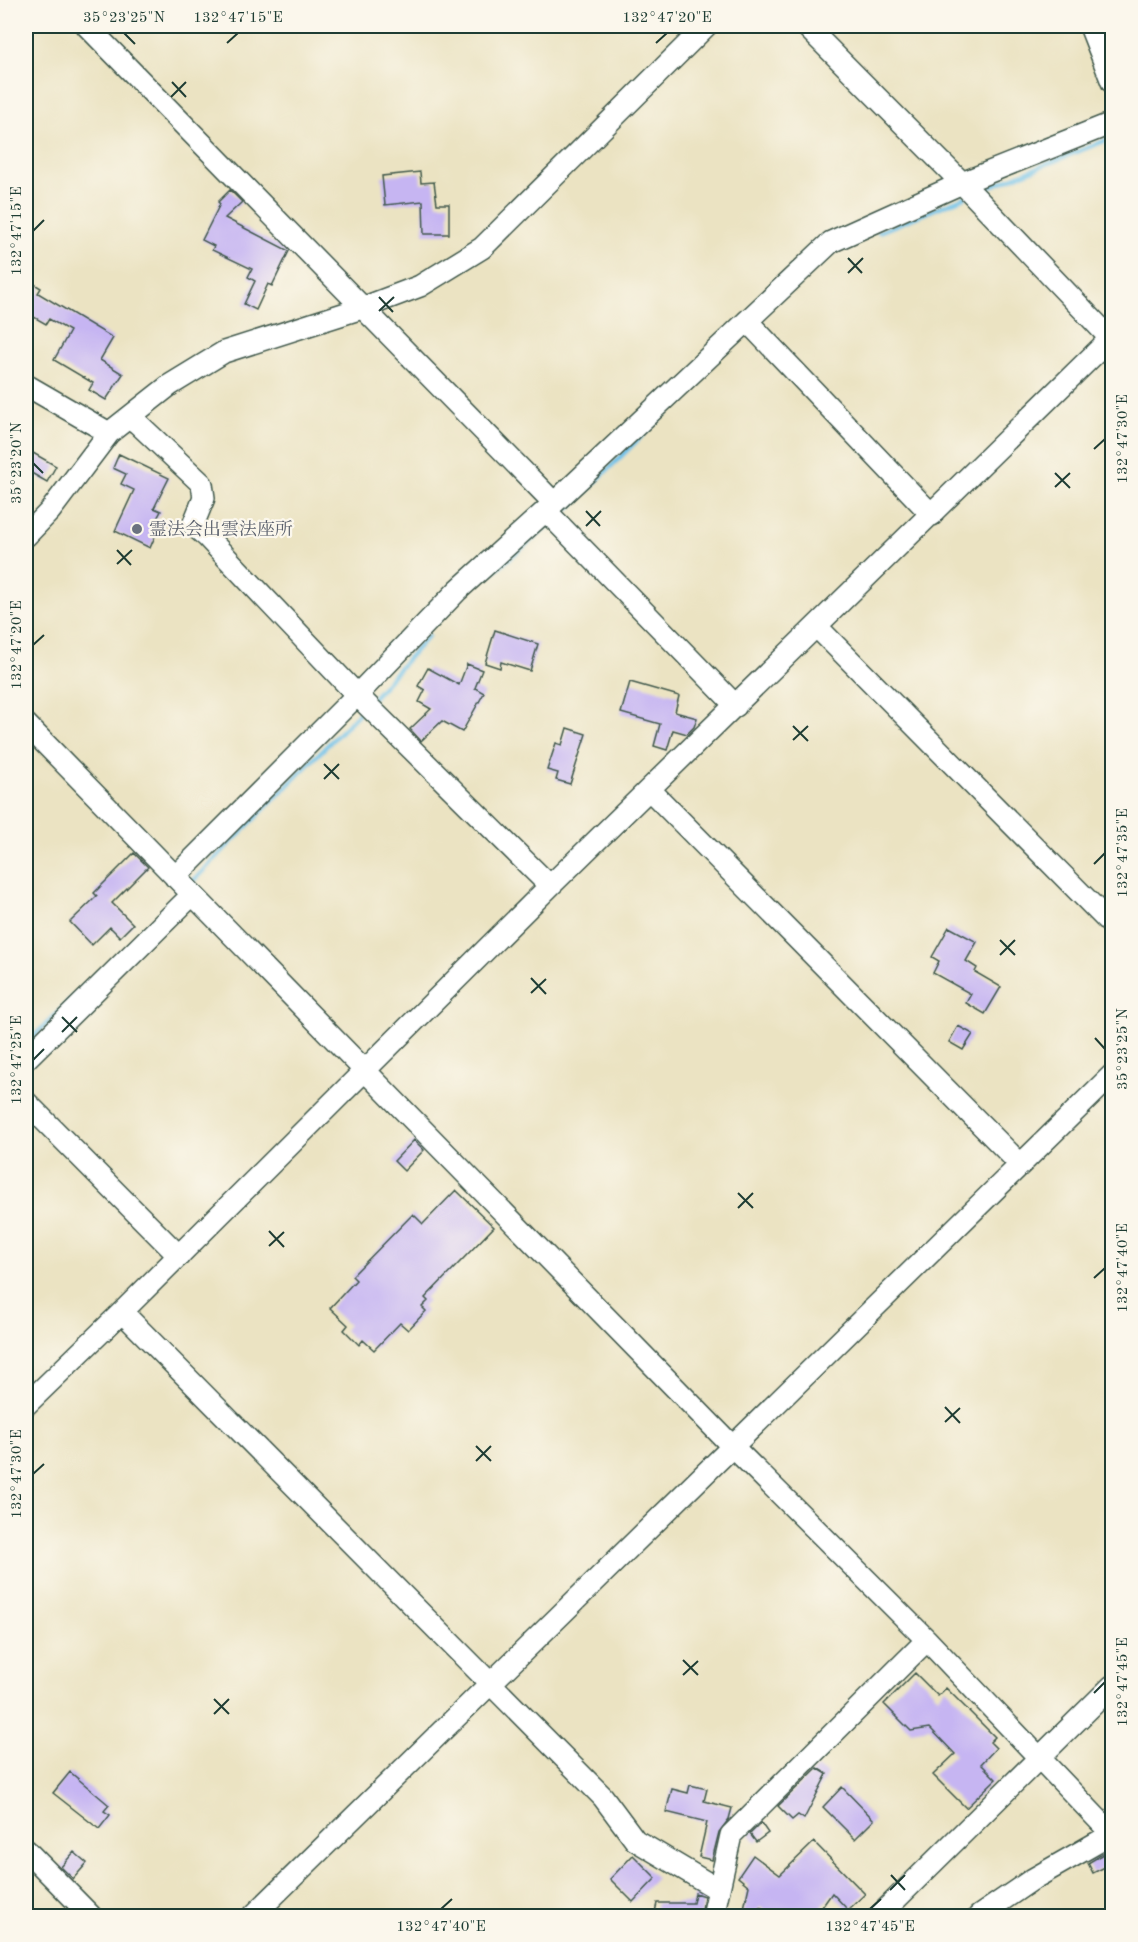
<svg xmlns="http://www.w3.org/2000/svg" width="1138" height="1942" viewBox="0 0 1138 1942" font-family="'Old Standard TT','Noto Serif JP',serif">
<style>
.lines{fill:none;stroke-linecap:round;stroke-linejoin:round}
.stream{stroke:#6cc1e9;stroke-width:4.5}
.building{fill:#c6b5f2}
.minor-casing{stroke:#3e5649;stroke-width:24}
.minor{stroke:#fff;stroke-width:21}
.ticks{fill:none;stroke:#1f3d34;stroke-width:2}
.worship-dot{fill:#6b7280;stroke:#fbf7ec;stroke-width:2}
.labels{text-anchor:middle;stroke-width:4.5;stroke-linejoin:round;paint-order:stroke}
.worship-label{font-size:18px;fill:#5b616d;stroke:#fbf7ec;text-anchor:start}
.neatline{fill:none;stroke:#1f3d34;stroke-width:2}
.ticks-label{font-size:15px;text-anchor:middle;fill:#1f3d34}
</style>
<rect width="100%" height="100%" fill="#fbf7ec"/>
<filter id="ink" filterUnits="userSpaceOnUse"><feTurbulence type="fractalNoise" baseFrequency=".0167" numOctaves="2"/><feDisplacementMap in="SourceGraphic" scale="12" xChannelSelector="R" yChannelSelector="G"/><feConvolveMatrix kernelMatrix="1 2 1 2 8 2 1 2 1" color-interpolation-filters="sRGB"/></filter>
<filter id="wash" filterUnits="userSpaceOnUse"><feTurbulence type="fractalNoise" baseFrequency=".008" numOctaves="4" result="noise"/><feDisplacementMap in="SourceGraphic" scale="24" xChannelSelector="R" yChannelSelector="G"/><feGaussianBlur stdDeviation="1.35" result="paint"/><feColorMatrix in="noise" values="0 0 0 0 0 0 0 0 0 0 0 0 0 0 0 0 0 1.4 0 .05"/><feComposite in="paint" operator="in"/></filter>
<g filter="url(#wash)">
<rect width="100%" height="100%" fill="#ebe3c2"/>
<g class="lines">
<path class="stream" d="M979 191 1112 138
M879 232 965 197
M559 518 685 393
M494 571 550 525
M370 701 428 636
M191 883 362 710
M26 1044 86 985
M1083 1916 1112 1909"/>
</g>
<g id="blocks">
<path class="building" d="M420 172 421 183 434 182 437 204H449V234H424L423 201 385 205 382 176Z
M230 190 242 202 225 218 289 251 272 286 268 284 256 310 244 304 255 281 248 277 252 269 212 250 214 246 202 240 220 204 218 202Z
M26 279 41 288 38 293 113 338 100 360 123 374 106 400 89 390 93 383 54 360 70 331 49 319 46 324 27 313 26 316Z
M26 449 56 466 47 482 26 470Z
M119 454 169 478 154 508 161 511 154 524 159 527 150 548 115 531 134 490 121 484 126 474 113 468Z
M495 630 538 644 530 671 501 662 500 668 485 663Z
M467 664 482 670 475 688 484 693 462 732 442 721 421 741 410 729 431 709 419 702 425 690 418 686 428 668 459 685Z
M630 682 679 696 675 712 697 718 694 727 687 734 673 730 667 750 654 746 660 724 621 713Z
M567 728 586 734 570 784 556 780 558 773 547 770 556 743 562 745Z
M134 853 148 867 112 903 133 924 120 937 110 927 92 945 70 922 97 896 94 893Z
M949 927 977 942 966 961 977 968 975 972 1001 987 985 1014 966 1003 971 994 933 973 939 961 932 957Z
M958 1026 973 1034 963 1050 949 1042Z
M414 1140 424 1150 404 1171 394 1161Z
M456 1190 494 1227 425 1298 428 1301 422 1307 426 1311 408 1330 400 1323 374 1350 363 1340 359 1345 344 1330 348 1325 330 1308 356 1280 352 1276 413 1214 423 1224Z
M915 1673 938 1696 946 1688 995 1737 990 1742 996 1748 981 1764 996 1779 966 1808 933 1775 955 1754 930 1728 911 1731 884 1704Z
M817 1768 827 1774 804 1819 798 1815 792 1820 778 1806Z
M70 1772 109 1805 104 1811 110 1815 99 1829 53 1793Z
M690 1785 707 1789 704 1801 732 1808 729 1819 719 1832 712 1860 699 1857 707 1822 666 1812 672 1789 688 1793Z
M842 1787 874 1820 855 1839 823 1807Z
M761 1823 768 1833 756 1842 750 1834Z
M814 1842 865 1894 848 1910 832 1893 815 1917H777L760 1907 754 1917H742L749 1886 738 1877 753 1855 780 1875Z
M1113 1848V1863L1093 1873 1088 1863Z
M74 1852 87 1863 73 1879 61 1867Z
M633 1855 656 1878 633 1902 610 1879Z
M695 1893 704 1896 701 1917H654L657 1903H693Z"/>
</g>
</g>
<g filter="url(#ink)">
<use href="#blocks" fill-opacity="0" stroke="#3e5649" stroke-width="1.5"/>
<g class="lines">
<defs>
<path id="minor" d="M87 26 554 503
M806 26 962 183 1111 339
M1090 26 1112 82
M747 321 932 515
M26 385 109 433
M131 417 202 484 204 498 193 525 207 537 357 695 458 590 554 503 831 242 962 183 1112 123
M546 511 736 706
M26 536 50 511 109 433 170 385 224 352 362 308 420 286 482 248 706 26
M820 624 819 629 1112 925
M26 724 732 1446 927 1640 1112 1834
M650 790 1020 1164
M175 877 357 695 550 886
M26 1059 192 895
M26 1102 179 1256
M122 1312 603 1797 635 1840 719 1890
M26 1405 122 1312 550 886 1112 337
M26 1850 91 1916
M253 1916 1112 1075
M713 1916 731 1835 927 1640
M879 1916 1112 1686
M979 1916 1033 1879 1112 1834"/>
</defs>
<use href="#minor" class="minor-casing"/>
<use href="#minor" class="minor"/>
</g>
</g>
<path class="ticks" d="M124 33 135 44M227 43 238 33M656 43 667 33M172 82 186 97M171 97 186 82M33 231 44 220M848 258 862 273M848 273 863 258M379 297 393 312M379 311 394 297M1094 449 1105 439M33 463 43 473M1055 473 1070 488M1055 487 1070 473M586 511 600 526M586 526 601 511M117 550 131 565M117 564 132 550M33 645 44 635M793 726 808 741M793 740 808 726M324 764 339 779M324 779 339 764M1094 864 1105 853M1000 940 1015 955M1000 955 1015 940M531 978 546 994M531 993 546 979M62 1017 77 1032M62 1032 77 1017M1095 1038 1105 1049M33 1060 44 1049M738 1193 753 1208M738 1208 753 1193M269 1231 284 1247M269 1246 284 1232M1094 1278 1105 1268M945 1407 960 1423M945 1422 960 1408M476 1446 491 1461M476 1461 491 1446M33 1474 44 1464M683 1660 698 1675M683 1675 698 1661M1094 1693 1105 1682M214 1699 229 1714M214 1714 229 1699M891 1875 905 1890M890 1890 905 1875M441 1909 452 1899M870 1909 881 1899"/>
<circle class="worship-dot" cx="137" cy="529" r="6"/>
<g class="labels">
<g class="worship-label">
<text x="149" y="535">霊法会出雲法座所</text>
</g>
</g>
<rect width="1138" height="1942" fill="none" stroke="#fbf7ec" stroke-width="66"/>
<rect x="33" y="33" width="1072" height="1876" class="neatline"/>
<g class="ticks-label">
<text x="124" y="22">35°23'25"N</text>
<text x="238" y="22">132°47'15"E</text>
<text x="667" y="22">132°47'20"E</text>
<text transform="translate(16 231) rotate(-90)" y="5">132°47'15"E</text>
<text transform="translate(1122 439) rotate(-90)" y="5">132°47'30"E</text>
<text transform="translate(16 463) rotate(-90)" y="5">35°23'20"N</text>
<text transform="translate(16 645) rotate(-90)" y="5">132°47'20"E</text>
<text transform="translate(1122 853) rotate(-90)" y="5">132°47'35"E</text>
<text transform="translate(1122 1049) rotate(-90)" y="5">35°23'25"N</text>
<text transform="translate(16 1060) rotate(-90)" y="5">132°47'25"E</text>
<text transform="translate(1122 1268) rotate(-90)" y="5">132°47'40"E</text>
<text transform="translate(16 1474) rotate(-90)" y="5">132°47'30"E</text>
<text transform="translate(1122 1682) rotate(-90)" y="5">132°47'45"E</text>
<text x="441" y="1931">132°47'40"E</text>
<text x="870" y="1931">132°47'45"E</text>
</g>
</svg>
